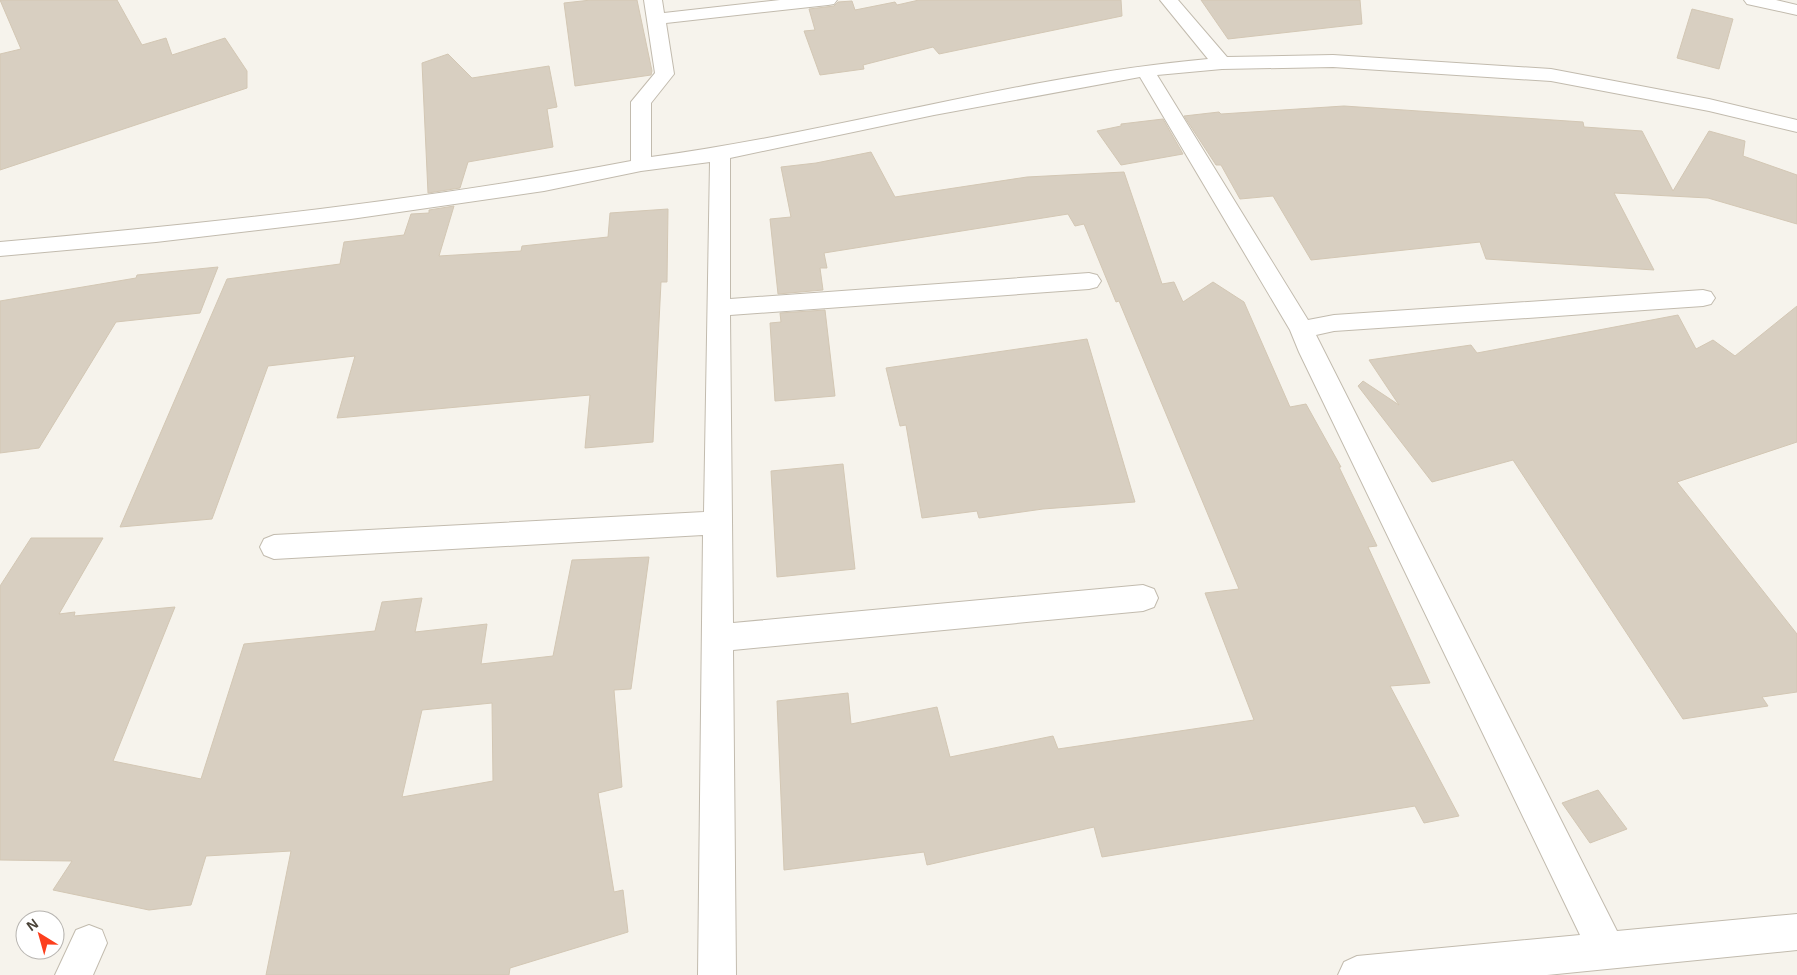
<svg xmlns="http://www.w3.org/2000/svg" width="1797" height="975" viewBox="0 0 1797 975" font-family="Arial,sans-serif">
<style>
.building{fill:#d8cfc1;stroke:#d3c7b4;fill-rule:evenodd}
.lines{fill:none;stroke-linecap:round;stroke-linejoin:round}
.minor-casing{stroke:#c2bbae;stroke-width:2}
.minor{fill:#fff;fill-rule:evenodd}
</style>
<rect width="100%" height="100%" fill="#f6f3ec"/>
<path class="building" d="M0 0H117L142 45 166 38 172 55 225 38 247 71V88L0 170V54L21 49Z
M591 0H637L652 71 651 75 575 86 564 3Z
M919 0H1121L1122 16 939 54 933 47 863 65 864 69 820 75 804 31 815 30 809 9 834 6 838 2 852 1 855 10 895 2 897 5Z
M1201 0H1360L1362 24 1228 39Z
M1692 9 1733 19 1719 69 1677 58Z
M448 54 472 78 549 66 557 107 547 109 553 147 468 162 460 188 428 193 422 63Z
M1344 106 1583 122 1584 127 1642 131 1673 191 1709 131 1745 141 1743 156 1797 175V224L1708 198 1614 193 1654 270 1486 259 1480 242 1311 260 1273 196 1240 199 1221 165H1216L1184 116 1219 112 1221 114Z
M1163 119 1183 154 1121 165 1097 131 1121 126V124Z
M871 152 895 197 1027 177 1124 172 1162 284 1174 282 1183 302 1213 282 1244 302 1290 407 1306 404 1341 467H1339L1377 546 1368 547 1430 683 1390 686 1459 816 1424 823 1415 806 1102 857 1094 827 927 865 924 852 784 870 777 701 848 693 851 724 937 707 950 757 1053 736 1058 749 1254 720 1205 593 1239 589 1119 301 1116 302 1084 224 1075 226 1068 214 824 253 827 268H820L823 290 778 294 770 219 791 217 781 167 816 163Z
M454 206 439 256 521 251 522 246 608 237 610 213 668 209 667 282H661L653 442 585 448 590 395 337 418 355 356 268 366 212 519 120 527 227 279 340 264 344 242 404 235 411 214 429 213V210Z
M218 267 200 313 116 322 39 448 0 453V301L136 278 137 275Z
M1797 306V442L1677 482 1797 634V692L1762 697 1768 706 1683 719 1513 460 1432 482 1358 386 1363 381 1399 405 1369 360 1471 345 1477 353 1678 315 1696 349 1713 340 1735 356Z
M825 310 835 396 775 401 770 323 781 322 780 313Z
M1087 339 1135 502 1043 509 979 518 977 511 922 518 906 425 900 426 886 368Z
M843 464 855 569 777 577 771 471Z
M31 538H103L59 614 75 612 74 616 175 607 113 761 201 779 244 644 375 631 382 602 422 598 415 632 487 624 481 664 553 656 572 560 649 557 631 689 614 690 622 787 598 793 614 892 623 890 628 932 510 968 509 975H266L291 851 206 856 191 905 149 910 53 890 72 861 0 860V586ZM492 703 493 781 402 797 422 710Z
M1598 790 1627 829 1590 843 1562 803Z"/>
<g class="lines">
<defs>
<path id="minor" d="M644 0H662L664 13 780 0H837L834 4 828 5 666 23 674 74 651 103V157C838 132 1020 76 1208 59L1160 0H1178L1227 57 1333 55 1551 69 1709 99 1797 120V132L1709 111 1551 81 1333 67 1222 69 1157 75 1308 320 1334 315 1703 290 1711 292 1715 298 1711 304 1703 306 1334 331 1316 335 1617 931 1797 914V950L1547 975H1338L1344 962 1357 956 1580 935 1299 352 1290 330 1140 77 934 115 730 158V299L1089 273 1097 275 1101 281 1097 287 1089 289 730 315 733 623 1143 585 1154 589 1158 598 1154 607 1143 611 733 650 736 975H698L703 535 274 559 264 555 260 547 264 539 274 535 704 512 710 162 641 171 544 191 351 219 156 242 0 256V242C211 223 422 201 631 161V102L655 73Z
M1744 0H1776L1797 5V15L1747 4Z
M89 925 102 930 107 943 93 975H55L76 930Z"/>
</defs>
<use href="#minor" class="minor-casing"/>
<use href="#minor" class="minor"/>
</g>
<g transform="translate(40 935) rotate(323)"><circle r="24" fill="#ffffff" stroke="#b7b4b0"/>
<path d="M0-4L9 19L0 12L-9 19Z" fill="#fc3f1d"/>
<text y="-8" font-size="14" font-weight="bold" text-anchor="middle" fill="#4b4439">N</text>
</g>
</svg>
